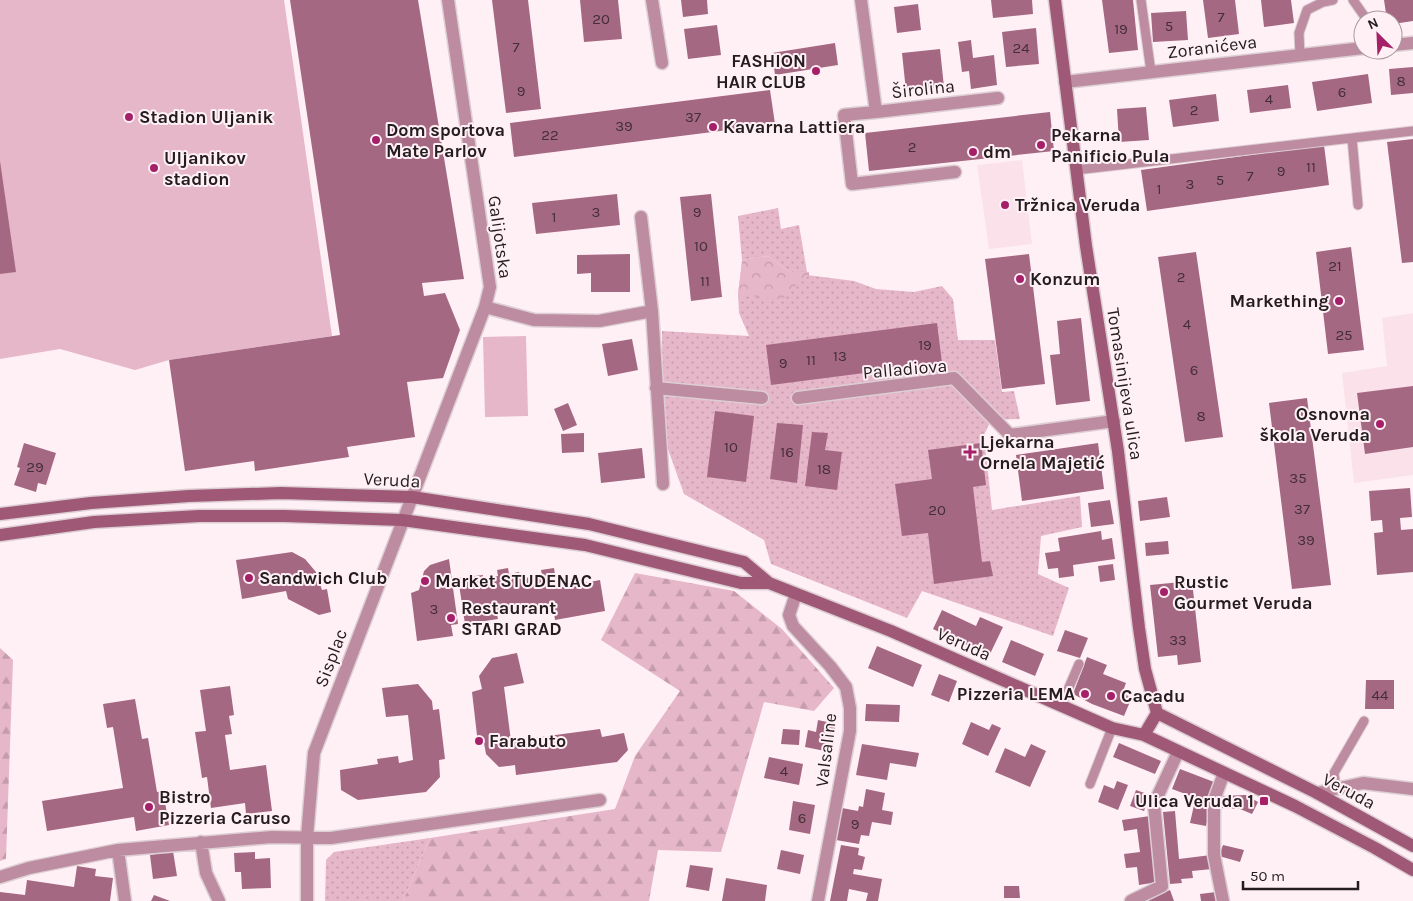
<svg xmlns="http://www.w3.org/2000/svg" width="1413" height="901" viewBox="0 0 1413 901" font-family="Karla,sans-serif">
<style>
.built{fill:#fbe1ea}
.grass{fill:url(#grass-dots)}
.forest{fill:url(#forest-firs)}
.park{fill:url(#park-crowns)}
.garden{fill:#e6b6c9}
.building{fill:#a56882}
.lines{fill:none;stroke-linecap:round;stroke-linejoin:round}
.lane-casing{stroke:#dcced3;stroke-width:11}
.street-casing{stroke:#dcced3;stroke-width:15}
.secondary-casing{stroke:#dcced3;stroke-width:15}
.lane{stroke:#bd8ca0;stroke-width:9}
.street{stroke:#bd8ca0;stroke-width:12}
.secondary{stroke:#9f5977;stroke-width:12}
.poi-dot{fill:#a62069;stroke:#fff0f5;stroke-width:2}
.labels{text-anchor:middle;stroke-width:4;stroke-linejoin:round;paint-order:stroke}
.number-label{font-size:15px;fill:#442f38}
.street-label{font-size:18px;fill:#241c1f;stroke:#fff0f5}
.poi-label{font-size:18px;font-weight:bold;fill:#241c1f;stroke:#fff0f5;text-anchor:start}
</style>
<defs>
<pattern id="grass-dots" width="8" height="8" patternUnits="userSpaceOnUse" patternTransform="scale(1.25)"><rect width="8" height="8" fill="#e6b6c9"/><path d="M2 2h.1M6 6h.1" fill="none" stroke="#c59cac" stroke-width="1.8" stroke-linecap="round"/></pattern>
<pattern id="forest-firs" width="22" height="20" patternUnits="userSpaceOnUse" patternTransform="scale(1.25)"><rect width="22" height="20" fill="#e6b6c9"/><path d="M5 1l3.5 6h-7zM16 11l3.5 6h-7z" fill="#c59cac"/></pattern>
<pattern id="park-crowns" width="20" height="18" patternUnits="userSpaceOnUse" patternTransform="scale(1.25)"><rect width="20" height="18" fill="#e6b6c9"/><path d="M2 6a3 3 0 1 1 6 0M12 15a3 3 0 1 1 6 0" fill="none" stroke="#c59cac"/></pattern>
</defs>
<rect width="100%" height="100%" fill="#fff0f5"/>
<path class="built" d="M1022 160 1032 244 989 249 977 165Z
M1413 313V475L1354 483 1342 373 1387 366 1382 318Z"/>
<path class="grass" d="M778 208 781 229 799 225 807 272H790L768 256 742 260 738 216Z
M742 264 790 275H807L854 281 876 289 914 292 942 286 953 299 958 340H995L1002 392 1014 391 1020 419 991 420 984 435 992 510 1080 496 1082 527 1041 536 1038 574 1069 588 1053 636 922 591 907 618 771 564 764 540 684 494 663 435 662 331 749 336 739 313 738 293Z
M430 838 403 901H325L326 860 334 852Z"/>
<path class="forest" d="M635 573 734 591 782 629 834 688 814 711 764 702 721 852 658 850 649 901H403L430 838 615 809 635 756 680 691 601 640Z
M0 648 13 660 6 859 0 861Z"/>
<path class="park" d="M768 256 790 272H809V276L800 281 784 298C768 302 755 294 738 296L742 260Z"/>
<path class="garden" d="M0 0H284L332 336 169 360 135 370 60 349 0 359Z
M526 336 528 416 485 417 483 337Z"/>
<path class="building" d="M290 0H418L464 279 422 283 424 296 445 293 460 330 443 378 407 382 415 437 347 447 349 457 255 471 254 461 185 471 169 360 340 335Z
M492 0H528L541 109 506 113Z
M580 0H618L622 39 584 42Z
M681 0H707L708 14 683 17Z
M991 0H1032L1033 14 993 18Z
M1102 0H1133L1138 50 1109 53Z
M1203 0H1235L1239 34 1208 38Z
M1261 0H1291L1294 23 1264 27Z
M1384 0H1413V21L1393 24V20H1387Z
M918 4 921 30 897 33 894 7Z
M1186 11 1188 40 1153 42 1151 13Z
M717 25 721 55 688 59 684 29Z
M1036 28 1039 64 1006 67 1002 32Z
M971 40 973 58 994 55 997 85 971 89 969 71 962 72 958 42Z
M835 43 838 65 775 75 772 53Z
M940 49 944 87 906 91 902 53Z
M1413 67V93L1391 95 1389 69Z
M1368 74 1372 103 1317 111 1312 82Z
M1288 85 1291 108 1250 113 1247 90Z
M770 90 775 124 514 157 510 123Z
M1216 94 1219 121 1173 127 1169 100Z
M1146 107 1149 140 1119 142 1117 109Z
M1050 112 1054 151 869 171 865 133Z
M1413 139V262L1402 263 1387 142Z
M1324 145 1329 185 1147 211 1141 170Z
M0 161 16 272 0 274Z
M617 194 620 225 536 234 532 203Z
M711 194 722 297 691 301 680 197Z
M1351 247 1364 350 1328 354 1316 252Z
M1196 252 1223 437 1185 442 1158 257Z
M630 254V292H591V273L577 274V255Z
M1029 254 1045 384 1002 389 985 259Z
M1081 318 1090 401 1056 405 1050 355 1060 354 1057 321Z
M937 323 942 363 771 385 766 345Z
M632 339 638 370 608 376 602 344Z
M1413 386V447L1365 454 1357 393Z
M1307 398 1331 585 1292 589 1269 403Z
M568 403 577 425 563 431 554 409Z
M715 411 754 416 746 482 707 477Z
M777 423 803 425 797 483 770 479Z
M812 432 828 433 825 450 842 452 837 490 805 486Z
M584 433V452L562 453 561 434Z
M24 443 56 453 46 485 38 483 36 492 14 485 20 468 17 467Z
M981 443 986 485 973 487 982 562 990 561 993 576 934 584 928 533 902 536 895 484 932 479 928 450Z
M1098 443 1104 489 1022 501 1016 455Z
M642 448 645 478 601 483 598 453Z
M1410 488 1412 517 1400 518 1401 530 1413 529V572L1377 575 1374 533 1383 532 1382 520 1371 521 1369 491Z
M1167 497 1170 517 1140 521 1138 501Z
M1110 500 1114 524 1091 527 1088 503Z
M1101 531 1102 540 1112 538 1115 559 1073 565 1074 576 1059 578 1058 568 1048 569 1045 553 1060 551 1058 538Z
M1168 541 1169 554 1146 556 1145 543Z
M292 552 305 559 316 572 322 590 327 589 331 612 319 615 288 599 286 591 242 599 236 560Z
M449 559 458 624 451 625 453 636 417 641 411 593 419 590 424 571 430 565Z
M1113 564 1115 580 1100 582 1098 566Z
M508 568 509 574 519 572 520 579 542 575 541 570 554 568 557 588 600 580 605 611 555 620 553 606 512 612V607L496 610 498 619 465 624 458 578 483 575V578L498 576 497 570Z
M1192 581 1201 662 1178 665 1177 655 1158 657 1150 585Z
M942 610 976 626 980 617 1003 627 989 656 933 629Z
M1065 630 1088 638 1080 658 1057 651Z
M1011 640 1044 654 1035 676 1002 662Z
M877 646 922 665 913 687 868 668Z
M517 653 524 683 504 687 511 741 600 729 602 737 624 733 628 750 617 762 516 775 515 765 499 767 486 754 484 743 478 744 472 692 482 689 479 676 492 658Z
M1087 657 1107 665 1103 674 1126 683 1122 694 1132 697 1124 716 1092 704 1073 694Z
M939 674 957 681 949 702 931 695Z
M1366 680H1394V709H1365Z
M418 684 432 701 433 710 439 709 445 759 439 760 440 777 426 792 358 800 341 790 340 770 378 764 377 759 398 756 399 763 413 760 408 715 386 717 382 688Z
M230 686 234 715 229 716 232 734 225 735 230 770 266 765 272 811 246 814 245 803 211 808 207 777 202 778 195 732 206 731 200 690Z
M135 699 142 739 148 738 157 792 163 791 169 825 136 831 134 817 47 831 42 801 123 788 113 727 107 728 103 704Z
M866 704 900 705 899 722 865 721Z
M818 720 836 724 830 752 805 747 808 730 816 732Z
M971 722 989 730 992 724 1001 728 988 756 962 744Z
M783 729 800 730 799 745 781 744Z
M1119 743 1161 761 1155 774 1113 757Z
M862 744 919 753 916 767 890 763 887 780 856 775Z
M1031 744 1046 751 1030 787 995 772 1005 748 1025 757Z
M769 757 803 764 799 785 764 778Z
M1180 769 1214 782 1207 802 1172 789Z
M1117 781 1128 785 1118 810 1098 802 1104 785 1114 789Z
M866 789 885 793 882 810 893 812 891 825 872 822 869 836 861 835 859 844 836 840 842 808 858 811 859 806 863 807Z
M1136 790 1150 795 1144 811 1130 806Z
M1246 795 1258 802 1252 814 1240 809 1221 808 1222 796Z
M793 801 815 805 810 834 789 830Z
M1194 805 1210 809 1206 826 1190 823Z
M1175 811 1179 859 1211 855 1212 869 1192 871 1193 878 1181 879 1182 883 1170 884 1163 812Z
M1150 816 1158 882 1139 885 1137 867 1126 868 1124 854 1140 852 1137 829 1124 831 1122 820Z
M841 845 859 848 858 855 865 857 862 870 854 869 853 874 882 879 878 901H866L868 893 849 889 847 901H830Z
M1223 845 1244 850 1240 862 1219 856Z
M781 850 804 855 800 874 777 869Z
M173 851 177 876 153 879 150 855Z
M255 852V859L270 858 271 888 242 889 241 872H235L234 853Z
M690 865 713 868 709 891 686 887Z
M77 866 96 869 95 876 113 878 110 901H0V892L25 895 27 880 74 887Z
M726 878 767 885 765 901H722Z
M1004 886H1019L1020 898H1004Z
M1170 890 1174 901H1143Z
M1216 892 1218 901H1201L1200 894Z
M154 895 170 901H151Z"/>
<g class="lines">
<defs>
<path id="lane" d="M1141 0 1151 72
M1353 0 1367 20
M1300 55 1299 33 1307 10 1323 2 1333 0
M1352 138 1413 131
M1076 170 1352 138 1358 205
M1061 706 1079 664
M1090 784 1112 728
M1336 788 1334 773 1364 721"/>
<path id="street" d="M652 0 662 63
M861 0 876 112 998 98
M1393 45 1413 43
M1065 82 1363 48
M876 112 844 115 852 184 955 172
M641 217 652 311 663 484
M485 307 534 320 599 321 652 311
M656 388 762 398
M798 398 954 378 1010 435 1114 421
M796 594 789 615 793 626 830 666 846 687 850 708V731L818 901
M1317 793 1363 783 1413 789
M201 842 206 873 219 901
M118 850 125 901
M0 877 29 868 118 850 272 837 331 838 600 800
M307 901V837L314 753 485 307 490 287 448 0
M1131 901 1162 886 1154 804 1178 752
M1223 901 1214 855V800L1224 773"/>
<path id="secondary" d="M1055 0 1086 246 1118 451 1139 628 1145 669 1157 713
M0 514 91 503 189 496 281 493 412 497 589 524 744 562 769 583 891 631 1112 728 1144 735 1295 806 1375 848 1413 870
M0 535 94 522 199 516H285L402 520 585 545 741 583H769
M1157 713 1317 793 1413 846
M1144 735 1157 713"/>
</defs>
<use href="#lane" class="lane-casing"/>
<use href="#street" class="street-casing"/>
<use href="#secondary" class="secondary-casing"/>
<use href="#lane" class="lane"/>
<use href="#street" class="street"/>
<use href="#secondary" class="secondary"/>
</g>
<g class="poi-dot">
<circle cx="816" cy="71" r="5"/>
<circle cx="129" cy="117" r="5"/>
<circle cx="713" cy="127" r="5"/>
<circle cx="376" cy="140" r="5"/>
<circle cx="1041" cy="145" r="5"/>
<circle cx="973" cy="152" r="5"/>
<circle cx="154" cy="168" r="5"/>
<circle cx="1005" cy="205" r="5"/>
<circle cx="1020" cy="279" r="5"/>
<circle cx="1339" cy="301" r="5"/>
<circle cx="1380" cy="424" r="5"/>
<path d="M967.5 444.5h5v5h5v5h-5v5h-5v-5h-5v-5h5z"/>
<circle cx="249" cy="578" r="5"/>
<circle cx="425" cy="581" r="5"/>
<circle cx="1164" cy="592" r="5"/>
<circle cx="451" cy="618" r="5"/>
<circle cx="1085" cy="694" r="5"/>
<circle cx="1111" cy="696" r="5"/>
<circle cx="479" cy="741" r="5"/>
<rect x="1259" y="796" width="10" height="10" rx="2.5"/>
<circle cx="149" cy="807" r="5"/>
</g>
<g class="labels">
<g class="number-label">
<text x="1221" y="22">7</text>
<text x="601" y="24">20</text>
<text x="1169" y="31">5</text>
<text x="1121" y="34">19</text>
<text x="516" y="52">7</text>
<text x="1021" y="53">24</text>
<text x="1401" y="86">8</text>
<text x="521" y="96">9</text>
<text x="1342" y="97">6</text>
<text x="1269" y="104">4</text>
<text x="1194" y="115">2</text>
<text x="693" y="122">37</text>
<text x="624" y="131">39</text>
<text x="550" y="140">22</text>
<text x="912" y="152">2</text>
<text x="1311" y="172">11</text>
<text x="1281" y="176">9</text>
<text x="1250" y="181">7</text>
<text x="1220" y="185">5</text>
<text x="1190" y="189">3</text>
<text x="1159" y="194">1</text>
<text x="596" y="217">3</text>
<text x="697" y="217">9</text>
<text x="554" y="222">1</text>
<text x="701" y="251">10</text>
<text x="1335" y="271">21</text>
<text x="1181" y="282">2</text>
<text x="705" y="286">11</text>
<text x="1187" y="329">4</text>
<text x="1344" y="340">25</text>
<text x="925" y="350">19</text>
<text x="840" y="361">13</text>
<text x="811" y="365">11</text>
<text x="783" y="368">9</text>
<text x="1194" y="375">6</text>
<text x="1201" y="421">8</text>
<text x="731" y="452">10</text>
<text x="787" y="457">16</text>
<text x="35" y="472">29</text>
<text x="824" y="474">18</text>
<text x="1298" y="483">35</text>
<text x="1302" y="514">37</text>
<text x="937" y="515">20</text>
<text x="1306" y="545">39</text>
<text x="434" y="614">3</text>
<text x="1178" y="645">33</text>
<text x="1380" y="700">44</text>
<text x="784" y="776">4</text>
<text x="802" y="823">6</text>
<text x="855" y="829">9</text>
</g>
<g class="street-label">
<text transform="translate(1212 47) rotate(-7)" y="6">Zoranićeva</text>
<text transform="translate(923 89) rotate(-6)" y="6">Širolina</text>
<text transform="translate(500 237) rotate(82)" y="6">Galijotska</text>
<text transform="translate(905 369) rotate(-5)" y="6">Palladiova</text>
<text transform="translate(1125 384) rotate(81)" y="6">Tomasinijeva ulica</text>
<text transform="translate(392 480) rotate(3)" y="6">Veruda</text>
<text transform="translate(964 644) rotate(24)" y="6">Veruda</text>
<text transform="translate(331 658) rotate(-69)" y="6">Sisplac</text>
<text transform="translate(826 750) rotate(-83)" y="6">Valsaline</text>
<text transform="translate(1349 791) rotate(28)" y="6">Veruda</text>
</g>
<g class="poi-label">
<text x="806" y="67" text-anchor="end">FASHION<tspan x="806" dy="21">HAIR CLUB</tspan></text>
<text x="139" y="123">Stadion Uljanik</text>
<text x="723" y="133">Kavarna Lattiera</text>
<text x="386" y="136">Dom sportova<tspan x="386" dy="21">Mate Parlov</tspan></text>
<text x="1051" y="141">Pekarna<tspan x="1051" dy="21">Panificio Pula</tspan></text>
<text x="983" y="158">dm</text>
<text x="164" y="164">Uljanikov<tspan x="164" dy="21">stadion</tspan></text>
<text x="1015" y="211">Tržnica Veruda</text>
<text x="1030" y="285">Konzum</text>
<text x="1329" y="307" text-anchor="end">Markething</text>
<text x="1370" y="420" text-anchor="end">Osnovna<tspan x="1370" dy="21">škola Veruda</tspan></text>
<text x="980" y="448">Ljekarna<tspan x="980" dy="21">Ornela Majetić</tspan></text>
<text x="259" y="584">Sandwich Club</text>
<text x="435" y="587">Market STUDENAC</text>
<text x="1174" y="588">Rustic<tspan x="1174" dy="21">Gourmet Veruda</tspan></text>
<text x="461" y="614">Restaurant<tspan x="461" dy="21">STARI GRAD</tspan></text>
<text x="1075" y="700" text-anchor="end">Pizzeria LEMA</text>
<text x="1121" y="702">Cacadu</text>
<text x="489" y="747">Farabuto</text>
<text x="159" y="803">Bistro<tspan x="159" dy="21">Pizzeria Caruso</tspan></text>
<text x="1254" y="807" text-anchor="end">Ulica Veruda 1</text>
</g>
</g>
<g transform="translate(1378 35) rotate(336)"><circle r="24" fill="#fff0f5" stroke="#a79b9f"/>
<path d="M0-4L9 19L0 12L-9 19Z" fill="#a62069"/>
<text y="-8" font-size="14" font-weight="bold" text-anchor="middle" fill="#241c1f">N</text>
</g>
<path d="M1243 881v8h115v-8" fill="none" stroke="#241c1f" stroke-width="2.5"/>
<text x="1250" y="881" font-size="15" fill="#241c1f" stroke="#fff0f5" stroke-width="4" paint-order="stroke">50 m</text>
</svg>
